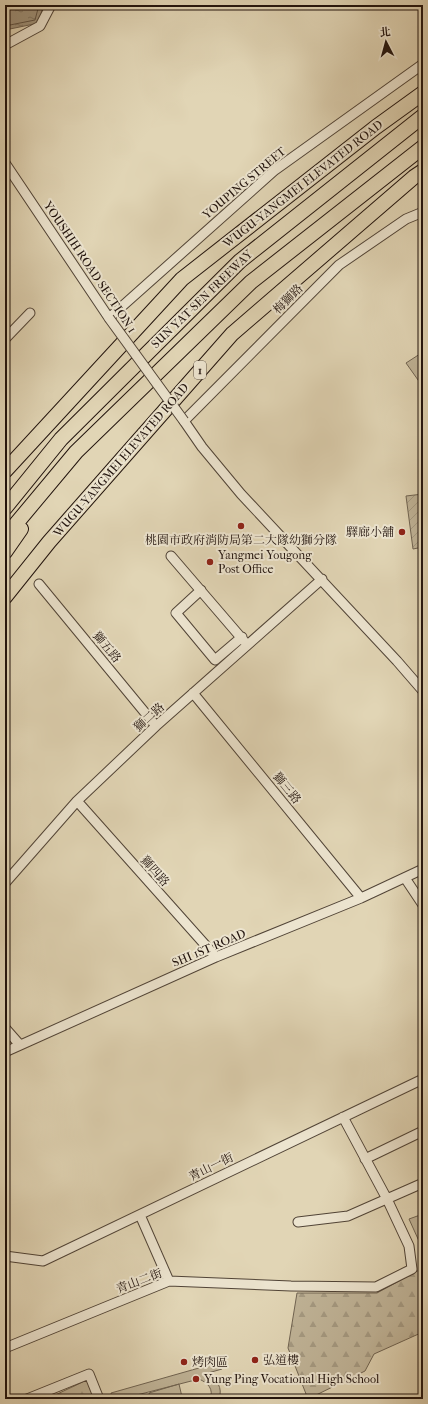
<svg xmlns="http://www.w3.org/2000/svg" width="428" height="1404" viewBox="0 0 428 1404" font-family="'IM FELL French Canon','Noto Serif TC',serif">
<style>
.green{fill:#c0b498;stroke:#706452}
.forest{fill:url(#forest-firs);stroke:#706452}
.garden{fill:url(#garden-furrows);stroke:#706452}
.water{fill:url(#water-ripples);stroke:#6d6050}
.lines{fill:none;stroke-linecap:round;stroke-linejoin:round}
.shore{stroke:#605344;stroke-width:1}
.minor-casing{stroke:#514437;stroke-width:11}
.highway-casing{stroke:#21130d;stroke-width:16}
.minor{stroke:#ece4cf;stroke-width:9}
.highway{stroke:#e1d5b5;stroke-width:14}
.minor-bridge-casing{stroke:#514437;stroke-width:11;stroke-linecap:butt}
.minor-bridge{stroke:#ece4cf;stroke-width:9}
.poi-dot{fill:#8f2418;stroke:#ece4cf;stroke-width:1.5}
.labels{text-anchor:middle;stroke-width:4;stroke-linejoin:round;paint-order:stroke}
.shield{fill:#ece4cf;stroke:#5e5247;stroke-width:1}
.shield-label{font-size:11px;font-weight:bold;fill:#21130d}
.street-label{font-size:12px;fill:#21130d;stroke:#ece4cf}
.poi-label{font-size:12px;fill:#21130d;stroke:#ece4cf;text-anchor:start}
</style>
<defs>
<pattern id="forest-firs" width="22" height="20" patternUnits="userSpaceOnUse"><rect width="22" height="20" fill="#c0b498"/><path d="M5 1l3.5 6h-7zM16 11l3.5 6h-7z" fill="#a59a82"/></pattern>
<pattern id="garden-furrows" width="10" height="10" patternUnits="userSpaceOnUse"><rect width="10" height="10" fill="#c0b498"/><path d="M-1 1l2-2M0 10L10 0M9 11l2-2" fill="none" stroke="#a59a82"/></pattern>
<pattern id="water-ripples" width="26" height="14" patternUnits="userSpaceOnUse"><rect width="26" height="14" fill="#a0937c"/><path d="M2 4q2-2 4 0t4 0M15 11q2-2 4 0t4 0" fill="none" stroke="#827764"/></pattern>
</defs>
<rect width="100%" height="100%" fill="#e1d5b5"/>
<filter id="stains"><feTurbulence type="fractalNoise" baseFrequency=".005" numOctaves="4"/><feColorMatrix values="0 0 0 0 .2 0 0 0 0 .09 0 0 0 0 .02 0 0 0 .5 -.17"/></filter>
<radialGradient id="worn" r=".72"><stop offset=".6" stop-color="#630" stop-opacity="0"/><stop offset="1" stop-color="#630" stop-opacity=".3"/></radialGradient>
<path class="green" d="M423 352V387L406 363Z
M220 1362 222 1369 208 1373C217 1381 223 1387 219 1399H210C214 1389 208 1383 199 1379L133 1396 130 1399H112L111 1393Z
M179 1384 182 1397 177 1399H151L149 1393Z"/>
<path class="forest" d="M423 1214V1250L409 1219Z
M423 1262V1332L374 1354 365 1371 308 1399 288 1348 297 1293H377L421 1269Z
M87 1380 95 1399H52L53 1396Z"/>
<path class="garden" d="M423 494V547L413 549 406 496Z"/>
<path class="water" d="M5 5H43L39 23 5 30Z"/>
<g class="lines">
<path class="shore" d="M5 26 35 20 39 5"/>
<defs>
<path id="minor" d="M5 45 40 26 51 5
M5 163 109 318 275 170 423 64
M423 212 406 219 339 265 184 421 202 447 241 494 397 661 423 691
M5 339 30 313
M171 556 244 641
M39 584 156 726
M201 590 176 613 215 660 242 637
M193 693 361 898
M77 801 216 957
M405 878 423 905
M5 883 77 801 156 726 322 579
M5 1028 20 1045
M5 1052 216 957 361 898 423 869
M365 1159 423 1131
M140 1215 169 1281
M298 1222 348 1216 423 1183
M5 1256 43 1261 423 1079
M5 1348 169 1281 291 1286 376 1287 412 1269 409 1246 387 1199 343 1117
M27 1399 89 1374 99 1399"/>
<path id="highway" d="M5 471 182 279 376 127 423 93
M5 508 61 439 240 261 423 116
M5 537 76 452 251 282 423 147
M5 552 21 529
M5 597 49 542 232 334 414 177 423 171"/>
</defs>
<use href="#minor" class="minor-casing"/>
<use href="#highway" class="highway-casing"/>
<use href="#minor" class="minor"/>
<use href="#highway" class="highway"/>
<defs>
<path id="minor-bridge" d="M109 318 184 421"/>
</defs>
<use href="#minor-bridge" class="minor-bridge-casing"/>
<use href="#minor-bridge" class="minor-bridge"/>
</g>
<g class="poi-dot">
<circle cx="241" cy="526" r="4"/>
<circle cx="402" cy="532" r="4"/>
<circle cx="210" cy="562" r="4"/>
<circle cx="255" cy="1360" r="4"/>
<circle cx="184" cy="1362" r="4"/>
<circle cx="196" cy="1379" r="4"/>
</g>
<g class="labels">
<rect class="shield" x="194" y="361" width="12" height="18" rx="3"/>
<g class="shield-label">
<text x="200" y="374">1</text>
</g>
<g class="street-label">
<text transform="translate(244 183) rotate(-40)" y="4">YOUPING STREET</text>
<text transform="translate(303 184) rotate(-38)" y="4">WUGU-YANGMEI ELEVATED ROAD</text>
<text transform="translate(90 267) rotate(56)" y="4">YOUSHIH ROAD SECTION 1</text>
<text transform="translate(202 299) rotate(-44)" y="4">SUN YAT-SEN FREEWAY</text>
<text transform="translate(288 299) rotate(-45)" y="4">梅獅路</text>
<text transform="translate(121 460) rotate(-49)" y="4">WUGU-YANGMEI ELEVATED ROAD</text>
<text transform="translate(107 647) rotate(50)" y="4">獅五路</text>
<text transform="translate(149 717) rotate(-42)" y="4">獅二路</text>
<text transform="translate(287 788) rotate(51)" y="4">獅三路</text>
<text transform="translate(155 871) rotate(48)" y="4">獅四路</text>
<text transform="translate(209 948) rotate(-23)" y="4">SHI 1ST ROAD</text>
<text transform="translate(211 1167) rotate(-26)" y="4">青山一街</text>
<text transform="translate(139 1281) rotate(-21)" y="4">青山二街</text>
</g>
<g class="poi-label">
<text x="394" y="536" text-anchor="end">驛廊小舖</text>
<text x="241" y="544" text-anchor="middle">桃園市政府消防局第二大隊幼獅分隊</text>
<text x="218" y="559">Yangmei Yougong<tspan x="218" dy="14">Post Office</tspan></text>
<text x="263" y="1364">弘道樓</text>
<text x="192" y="1366">烤肉區</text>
<text x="204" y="1383">Yung Ping Vocational High School</text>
</g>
</g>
<rect width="428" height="1404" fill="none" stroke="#e1d5b5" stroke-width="20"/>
<rect x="6" y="6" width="416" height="1392" fill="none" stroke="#21130d" stroke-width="2"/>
<rect x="10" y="10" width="408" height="1384" fill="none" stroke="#21130d"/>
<g transform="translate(386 42) rotate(354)" stroke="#ece4cf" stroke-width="3" paint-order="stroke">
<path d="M0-3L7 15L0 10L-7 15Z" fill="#21130d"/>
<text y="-6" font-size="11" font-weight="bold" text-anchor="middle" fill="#21130d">北</text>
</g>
<rect width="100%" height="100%" filter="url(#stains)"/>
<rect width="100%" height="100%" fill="url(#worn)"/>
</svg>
